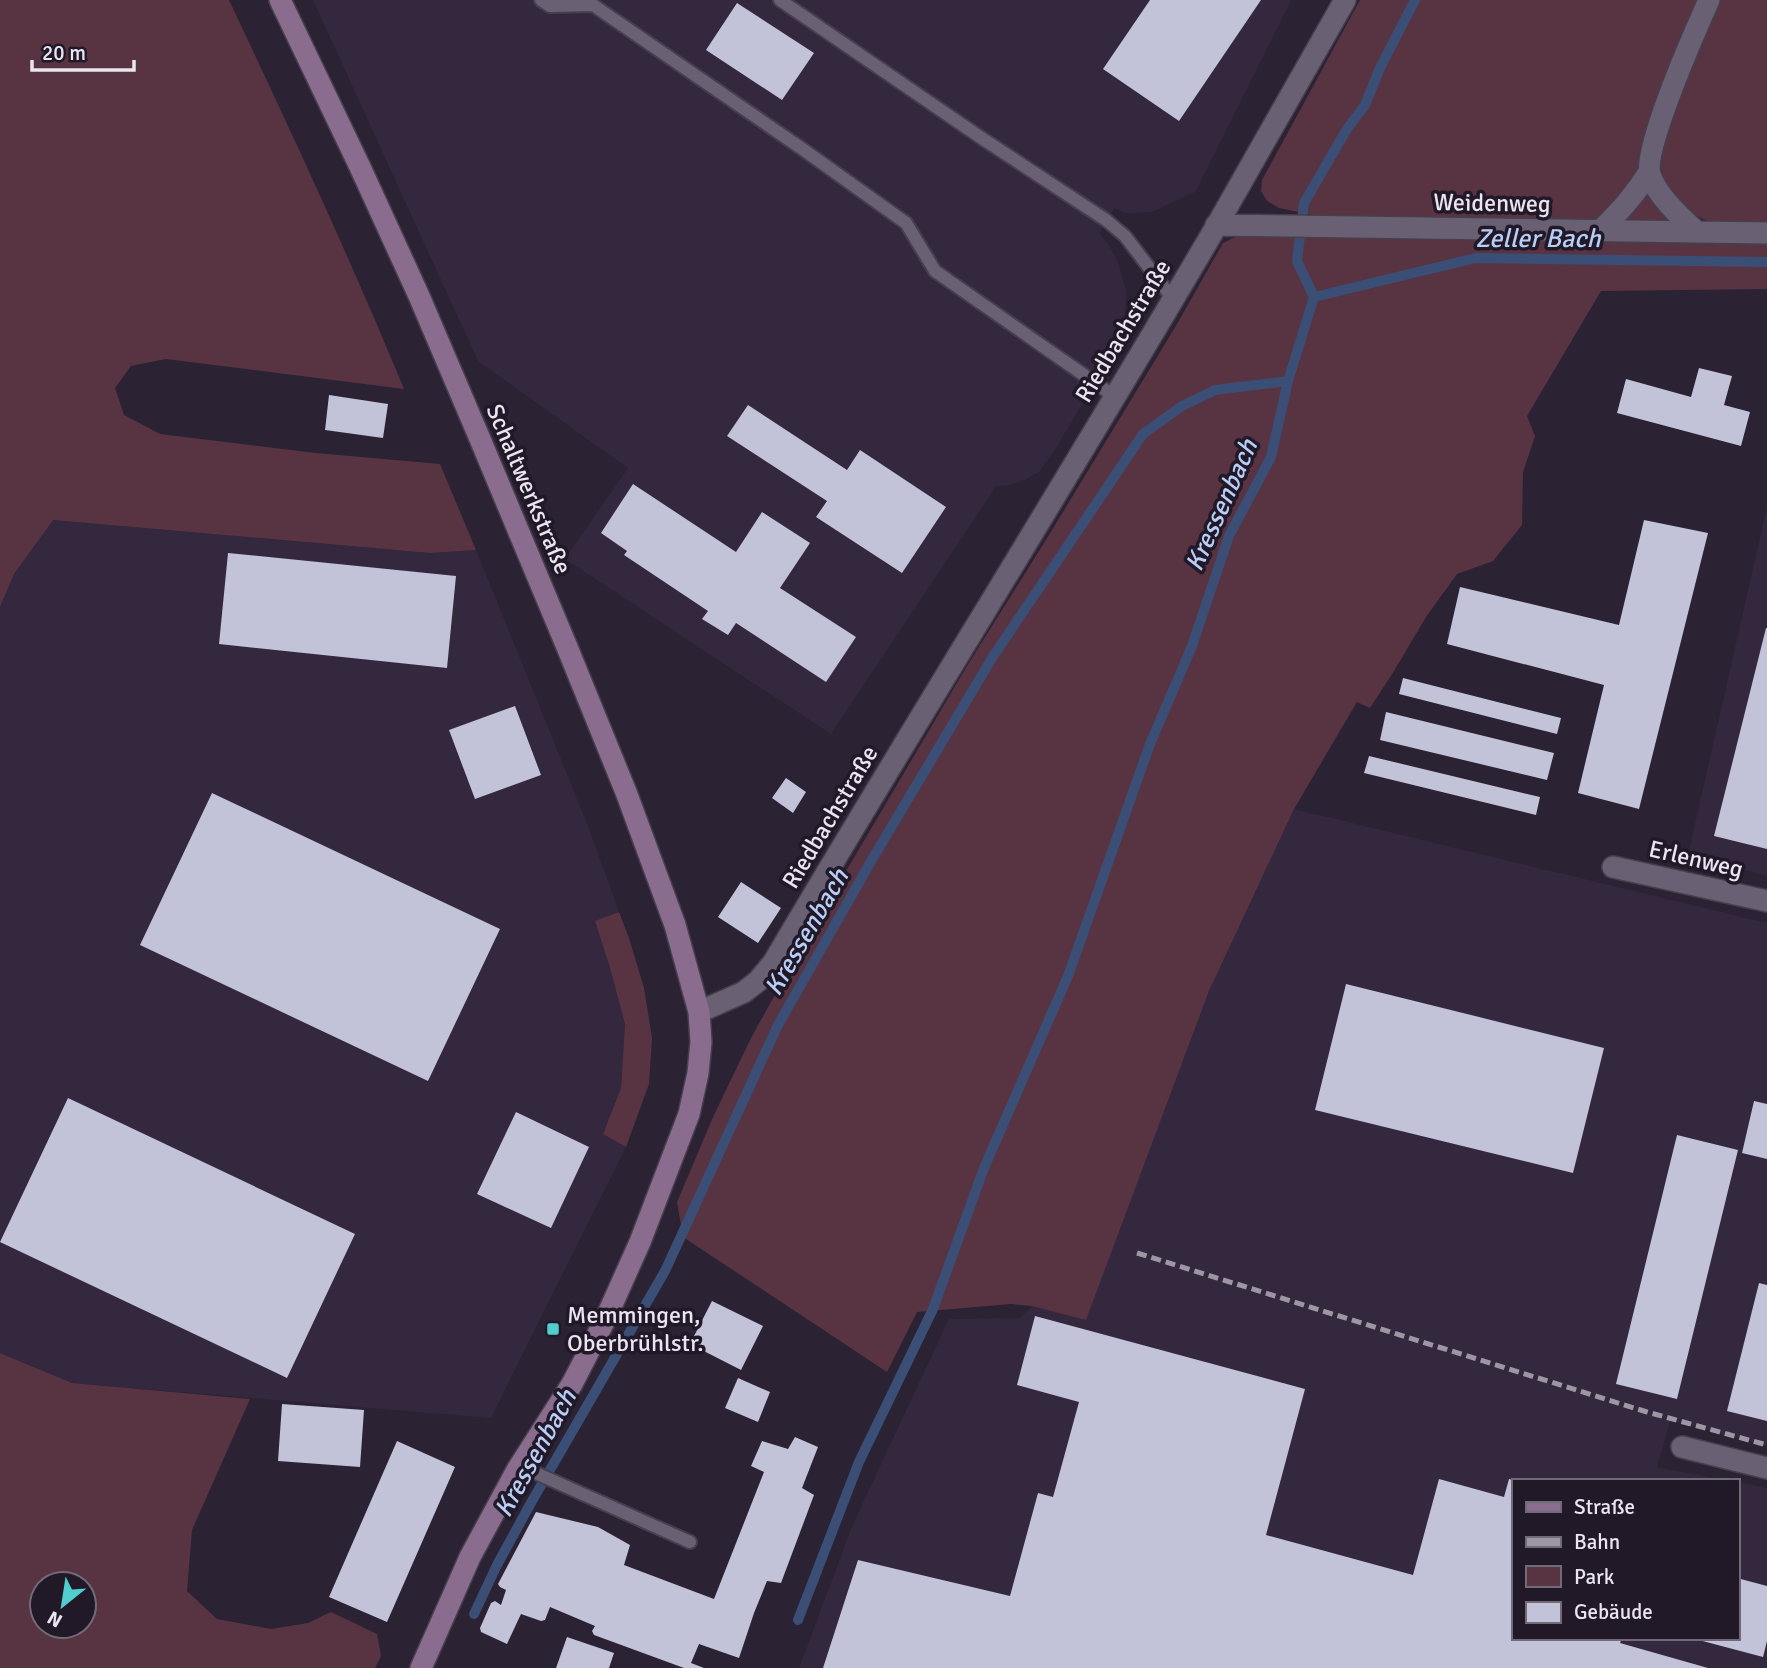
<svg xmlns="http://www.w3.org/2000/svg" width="1767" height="1668" viewBox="0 0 1767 1668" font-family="Signika,sans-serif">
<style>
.built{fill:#34283f}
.green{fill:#583443;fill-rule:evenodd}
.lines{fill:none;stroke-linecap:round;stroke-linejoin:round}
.stream{stroke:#3a4e76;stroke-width:10}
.building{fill:#c2c2d9}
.lane-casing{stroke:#473f4d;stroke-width:16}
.street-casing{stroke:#473f4d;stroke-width:24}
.secondary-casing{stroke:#473f4d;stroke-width:24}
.lane{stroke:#6a6074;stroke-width:12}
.street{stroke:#6a6074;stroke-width:21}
.secondary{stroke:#8a6c8e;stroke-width:21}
.rail{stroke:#9d96a3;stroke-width:5;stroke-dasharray:10 5;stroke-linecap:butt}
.poi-dot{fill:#52cdcd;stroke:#211928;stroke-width:2.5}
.labels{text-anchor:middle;stroke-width:7;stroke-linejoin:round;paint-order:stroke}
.street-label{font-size:24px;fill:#eae5f0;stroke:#211928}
.poi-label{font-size:24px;fill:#eae5f0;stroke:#211928;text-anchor:start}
.water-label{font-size:26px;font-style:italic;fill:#b9cef6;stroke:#211928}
</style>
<rect width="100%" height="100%" fill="#2b2233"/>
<path class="built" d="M313 0H1291L1195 192 1152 212 1125 213 1115 208 1106 220 1099 233 1108 244 1117 260 1126 290 1125 325 1120 340 1056 448 1040 471 1025 480 1010 485 996 486 831 734 565 559 628 468 478 361Z
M1767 507V876L1688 855Z
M52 520 430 553 476 550 588 826 619 912 595 921 610 968 625 1024 621 1088 603 1134 626 1147 491 1418 72 1383 0 1353V607L14 574Z
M1294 809 1767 923V1446L1670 1421 1657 1467 1729 1481H1513V1638H1737V1482L1767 1488V1668H799L853 1524 949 1319 1019 1318 1032 1306 1086 1319 1209 991Z"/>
<path class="green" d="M0 0H229C290 129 350 258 404 389L166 359 131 366 115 388 124 415 160 434 316 453 440 464 476 550 430 553 53 520 14 574 0 607Z
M1360 0H1702L1634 182 1606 214 1593 220 1573 222 1322 217 1279 208 1267 201 1261 191 1262 180Z
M1720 0H1767V224C1746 224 1722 227 1703 219 1676 207 1657 180 1660 150 1662 140 1667 129 1670 119 1684 79 1703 40 1720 0Z
M1649 188 1673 222 1621 223Z
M1255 232 1404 239 1767 243V289L1601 291 1527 416 1535 436 1523 472 1522 525 1493 561 1457 574 1426 617 1394 671 1370 708 1357 702 1294 809 1209 991 1086 1320 1032 1306 1011 1304 917 1312 887 1372 683 1237 677 1202 714 1115 751 1038 806 939 967 666 1049 535 1177 324 1223 243 1237 236Z
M619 912 629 938 644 988 652 1038 649 1084 626 1147 603 1134 621 1088 625 1024 610 968 595 921Z
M0 1353 72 1383 250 1399 192 1530 187 1591 217 1619 271 1629 308 1623 331 1612 377 1634 381 1656 375 1668H0ZM42 1584H84V1626H42Z"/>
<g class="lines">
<path class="stream" d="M1314 297 1476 258 1767 262
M474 1614 497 1565 532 1501 665 1271 778 1025 870 863 992 658 1143 434 1182 406 1215 390 1288 381
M798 1620 859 1462 933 1309 984 1168 1068 976 1150 744 1192 646 1229 536 1271 457 1288 381 1314 297 1297 261 1304 203 1347 129 1365 105 1380 68 1415 0"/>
</g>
<path class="building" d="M1150 0H1261L1179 121 1103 69Z
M737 3 814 53 782 100 706 50Z
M1699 368 1732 376 1724 405 1750 412 1741 446 1617 413 1626 379 1691 397Z
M329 395 388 404 383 438 325 430Z
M748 405 847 470 860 450 946 507 902 573 816 517 827 501 727 436Z
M633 484 736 552 762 512 810 543 780 588 856 637 826 682 736 623 728 635 702 619 708 611 624 555 627 551 601 533Z
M1644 520 1708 533 1639 809 1578 793 1604 685 1447 644 1460 587 1619 625Z
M228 553 456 576 447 668 219 644Z
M1766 628H1767V849L1714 836Z
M1403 678 1561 718 1557 734 1399 694Z
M515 706 541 775 475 799 449 730Z
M1386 712 1554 753 1547 780 1380 740Z
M1369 756 1540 797 1536 815 1364 773Z
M786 778 806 792 793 813 772 798Z
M212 793 500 929 428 1081 140 945Z
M741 882 781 908 758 943 718 917Z
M1346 984 1604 1048 1573 1173 1315 1110Z
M68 1098 355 1234 287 1378 0 1242Z
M1754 1101 1767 1104V1159L1742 1153Z
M516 1112 589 1147 551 1228 477 1194Z
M1677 1135 1738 1150 1677 1399 1616 1384Z
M1759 1283 1767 1285V1421L1727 1411Z
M712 1301 763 1326 741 1370 690 1344Z
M1035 1316 1305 1389 1266 1535 1413 1575 1439 1479 1504 1497 1509 1479 1513 1480V1638H1622L1620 1643 1708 1668H823L858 1560 1010 1596 1038 1493 1053 1497 1079 1402 1017 1385Z
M738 1378 770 1392 758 1422 725 1408Z
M282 1404 364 1410 360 1467 278 1461Z
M795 1437 818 1447 802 1488 814 1495 781 1583 767 1581 754 1613 739 1658 699 1644 691 1663 704 1668H684L594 1635 592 1631 595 1626 550 1607 545 1620 541 1621 521 1614 507 1644 481 1632 480 1628 491 1603 495 1601 501 1605 506 1590 500 1587 498 1584 536 1512 598 1527 630 1545 624 1565 714 1599 764 1472 751 1466 762 1441 788 1449Z
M397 1441 455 1467 387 1622 329 1597Z
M1737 1578 1767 1586V1641L1763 1657 1695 1639 1737 1638Z
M567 1637 614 1653 609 1668H556Z"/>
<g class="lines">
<defs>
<path id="lane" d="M541 0 550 6 593 5 801 148 906 223 935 271 1114 396
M780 0 980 137 1106 220 1125 236 1173 299
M520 1466 690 1542"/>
<path id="street" d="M1216 225 1767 233
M1600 231C1619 212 1635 195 1649 172
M1697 232C1681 218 1656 195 1650 174 1643 149 1696 29 1709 0
M1613 867 1767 901
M699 1012 744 992 758 981 773 963C919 716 1072 473 1217 225 1260 150 1302 75 1345 0
M1682 1447 1767 1468"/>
<path id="secondary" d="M280 0 360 167 419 296 480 439 567 647 626 792 675 925 699 1012 701 1042 698 1073 689 1114 640 1242 606 1318 572 1384 517 1470 470 1557 421 1668"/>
</defs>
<use href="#lane" class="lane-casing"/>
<use href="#street" class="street-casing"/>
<use href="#secondary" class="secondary-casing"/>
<use href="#lane" class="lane"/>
<use href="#street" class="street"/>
<use href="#secondary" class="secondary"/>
<path class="rail" d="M1137 1253 1647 1412 1767 1445"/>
</g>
<rect class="poi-dot" x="546" y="1322" width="14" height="14" rx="3.5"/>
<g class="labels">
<g class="street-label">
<text transform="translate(1492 203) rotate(1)" y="8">Weidenweg</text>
<text transform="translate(1123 331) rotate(-59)" y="8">Riedbachstraße</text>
<text transform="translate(529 489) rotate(67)" y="8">Schaltwerkstraße</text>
<text transform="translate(830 817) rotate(-59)" y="8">Riedbachstraße</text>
<text transform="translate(1696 859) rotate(13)" y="8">Erlenweg</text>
</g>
<g class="poi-label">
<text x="567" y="1323">Memmingen,<tspan x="567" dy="28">Oberbrühlstr.</tspan></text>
</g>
<g class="water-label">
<text x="1538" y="247">Zeller Bach</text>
<text transform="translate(1221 505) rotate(-66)" y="9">Kressenbach</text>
<text transform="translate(806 932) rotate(-60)" y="9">Kressenbach</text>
<text transform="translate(535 1453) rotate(-61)" y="9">Kressenbach</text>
</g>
</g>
<rect x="1512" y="1479" width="228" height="161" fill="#211928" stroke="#716b78" stroke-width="2"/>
<rect x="1526" y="1502" width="35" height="10" fill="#8a6c8e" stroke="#716b78" stroke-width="2"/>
<text x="1574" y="1514" font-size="21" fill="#eae5f0">Straße</text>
<rect x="1526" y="1537" width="35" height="10" fill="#9d96a3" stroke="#716b78" stroke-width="2"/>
<text x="1574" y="1549" font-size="21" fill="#eae5f0">Bahn</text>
<rect x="1526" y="1566" width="35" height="21" fill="#583443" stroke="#716b78" stroke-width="2"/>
<text x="1574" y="1584" font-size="21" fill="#eae5f0">Park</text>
<rect x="1526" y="1602" width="35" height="21" fill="#c2c2d9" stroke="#716b78" stroke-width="2"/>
<text x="1574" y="1619" font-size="21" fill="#eae5f0">Gebäude</text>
<g transform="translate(63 1605) rotate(210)"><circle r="33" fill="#211928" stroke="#716b78" stroke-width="2"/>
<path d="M0-5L12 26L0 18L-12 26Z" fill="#52cdcd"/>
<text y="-10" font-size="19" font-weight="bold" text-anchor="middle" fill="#eae5f0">N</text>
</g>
<path d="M32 60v10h102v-10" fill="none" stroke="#eae5f0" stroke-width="3.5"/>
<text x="42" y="60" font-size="21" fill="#eae5f0" stroke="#211928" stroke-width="5" paint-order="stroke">20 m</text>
</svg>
